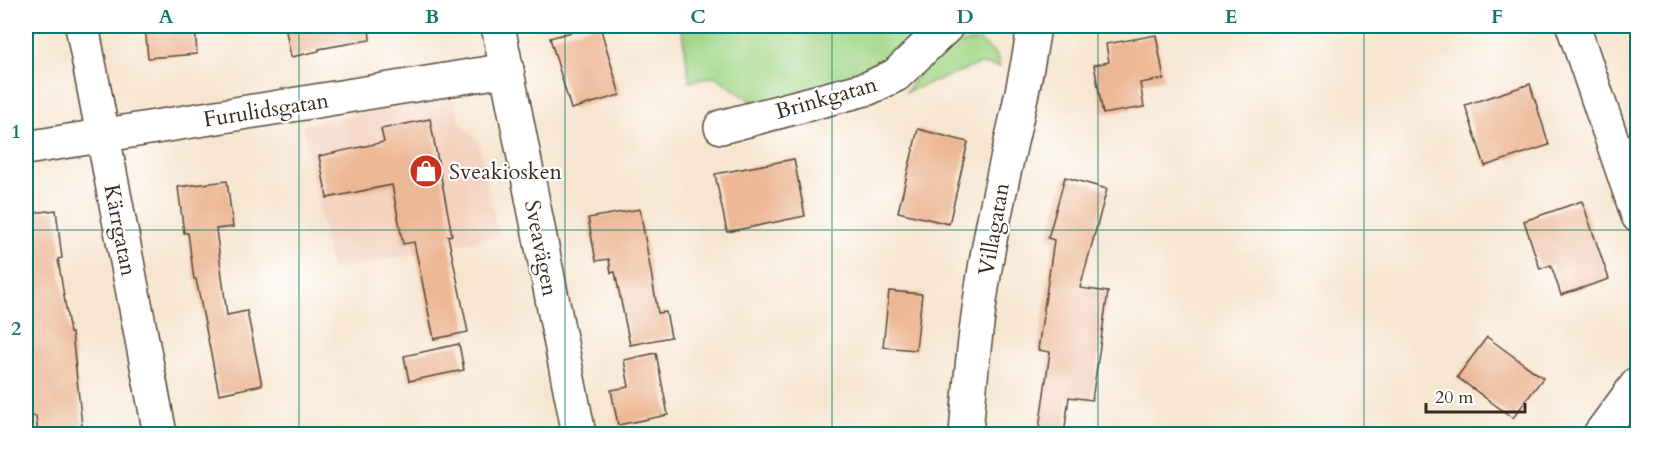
<svg xmlns="http://www.w3.org/2000/svg" width="1663" height="460" viewBox="0 0 1663 460" font-family="Cardo,serif">
<style>
.built{fill:#f4d3c0}
.green{fill:#a0d585;stroke:#6e8052;stroke-width:1.5}
.building{fill:#ecb794}
.lines{fill:none;stroke-linecap:round;stroke-linejoin:round}
.street-casing{stroke:#574639;stroke-width:36}
.secondary-casing{stroke:#574639;stroke-width:36}
.street{stroke:#fff;stroke-width:33}
.secondary{stroke:#fff;stroke-width:33}
.grid{fill:none;stroke:#0f766e;stroke-width:1.5;stroke-opacity:0.55}
.labels{text-anchor:middle;stroke-width:4.5;stroke-linejoin:round;paint-order:stroke}
.street-label{font-size:22px;fill:#3b2a1e;stroke:#fff}
.poi-label{font-size:22px;fill:#3b2a1e;stroke:#fff;text-anchor:start}
.neatline{fill:none;stroke:#0f766e;stroke-width:2}
.grid-label{font-size:20px;text-anchor:middle;font-weight:bold;fill:#0f766e}
</style>
<rect width="100%" height="100%" fill="#fff"/>
<filter id="ink" filterUnits="userSpaceOnUse"><feTurbulence type="fractalNoise" baseFrequency=".0167" numOctaves="2"/><feDisplacementMap in="SourceGraphic" scale="12" xChannelSelector="R" yChannelSelector="G"/><feConvolveMatrix kernelMatrix="1 2 1 2 8 2 1 2 1" color-interpolation-filters="sRGB"/></filter>
<filter id="wash" filterUnits="userSpaceOnUse"><feTurbulence type="fractalNoise" baseFrequency=".008" numOctaves="4" result="noise"/><feDisplacementMap in="SourceGraphic" scale="24" xChannelSelector="R" yChannelSelector="G"/><feGaussianBlur stdDeviation="1.35" result="paint"/><feColorMatrix in="noise" values="0 0 0 0 0 0 0 0 0 0 0 0 0 0 0 0 0 1.4 0 .05"/><feComposite in="paint" operator="in"/></filter>
<g filter="url(#wash)">
<rect width="100%" height="100%" fill="#f6e5cf"/>
<path class="built" d="M453 97 459 120 479 143 499 236 331 271 303 125Z"/>
<path class="green" d="M681 26H912L913 28 899 57 865 74 769 101H751L715 76 690 82Z
M980 41 997 56 1000 67 980 64 906 92C930 58 937 45 980 41Z"/>
<g id="blocks">
<path class="building" d="M145 26H195L197 54 148 58Z
M285 26H369L370 40 319 49V51L291 57Z
M593 26H600L620 95 571 109 550 38Z
M1156 35 1164 79 1140 83 1144 107 1103 114 1094 65 1109 62 1106 44Z
M1530 84 1549 145 1485 166 1465 105Z
M430 119 452 235 448 236 468 332 434 339 414 242 403 244 392 185 327 198 319 156 384 142 381 129Z
M918 129 968 142 949 224 898 212Z
M794 159 805 216 727 232 715 174Z
M1065 177 1107 189 1080 288 1108 292 1092 400 1069 397 1064 435H1038L1050 352 1038 350 1054 240 1048 238Z
M227 181 233 227 216 229 227 315 247 311 262 385 219 394 196 279H194L188 233H184L178 187Z
M1582 201 1609 279 1561 295 1551 265 1540 269 1524 221Z
M640 209 658 313 666 312 671 337 630 345 615 272 611 273 609 259 596 261 588 218Z
M56 210 62 258 58 259 70 333H72L83 435H38L36 416 26 417V214Z
M889 291 922 294 916 350 883 347Z
M1487 337 1543 378 1513 418 1457 377Z
M459 344 464 370 409 381 404 356Z
M656 353 668 415 618 425 611 390 629 387 624 360Z"/>
</g>
</g>
<g filter="url(#ink)">
<use href="#blocks" fill-opacity="0" stroke="#574639" stroke-width="1.5"/>
<g class="lines">
<defs>
<path id="street" d="M82 26 160 434
M1573 26 1638 216
M721 127 869 88 896 75 947 26
M26 148 507 70
M966 434C971 369 978 304 990 240 1003 168 1024 98 1034 26
M1600 434 1638 383"/>
<path id="secondary" d="M498 26 579 434"/>
</defs>
<use href="#street" class="street-casing"/>
<use href="#secondary" class="secondary-casing"/>
<use href="#street" class="street"/>
<use href="#secondary" class="secondary"/>
</g>
</g>
<path class="grid" d="M299 26V434M565 26V434M832 26V434M1098 26V434M1364 26V434M26 230H1638"/>
<defs>
<symbol id="shop-disc" viewBox="-11 -11 22 22"><circle r="9.5" fill="#c8321e" stroke="#fff"/><path d="M-5-2.5h2.3a2.7 3.5 0 0 1 5.4 0H5L5.5 6h-11ZM-1.5-2.5h3a1.5 2.3 0 0 0-3 0Z" fill="#fff"/></symbol>
</defs>
<g fill-rule="evenodd">
<use href="#shop-disc" x="407" y="152" width="38" height="38"/>
</g>
<g class="labels">
<g class="street-label">
<text transform="translate(826 97) rotate(-16)" y="8">Brinkgatan</text>
<text transform="translate(266 109) rotate(-9)" y="8">Furulidsgatan</text>
<text transform="translate(993 229) rotate(-80)" y="8">Villagatan</text>
<text transform="translate(121 230) rotate(79)" y="8">Kärrgatan</text>
<text transform="translate(542 248) rotate(79)" y="8">Sveavägen</text>
</g>
<g class="poi-label">
<text x="449" y="179">Sveakiosken</text>
</g>
</g>
<rect width="1663" height="460" fill="none" stroke="#fff" stroke-width="66"/>
<path d="M1426 403v9h99v-9" fill="none" stroke="#3b2a1e" stroke-width="3"/>
<text x="1435" y="403" font-size="18" fill="#3b2a1e" stroke="#ffffff" stroke-width="4.5" paint-order="stroke">20 m</text>
<rect x="33" y="33" width="1597" height="394" class="neatline"/>
<g class="grid-label">
<text x="166" y="23">A</text>
<text x="432" y="23">B</text>
<text x="698" y="23">C</text>
<text x="965" y="23">D</text>
<text x="1231" y="23">E</text>
<text x="1497" y="23">F</text>
<text x="16" y="138">1</text>
<text x="16" y="335">2</text>
</g>
</svg>
